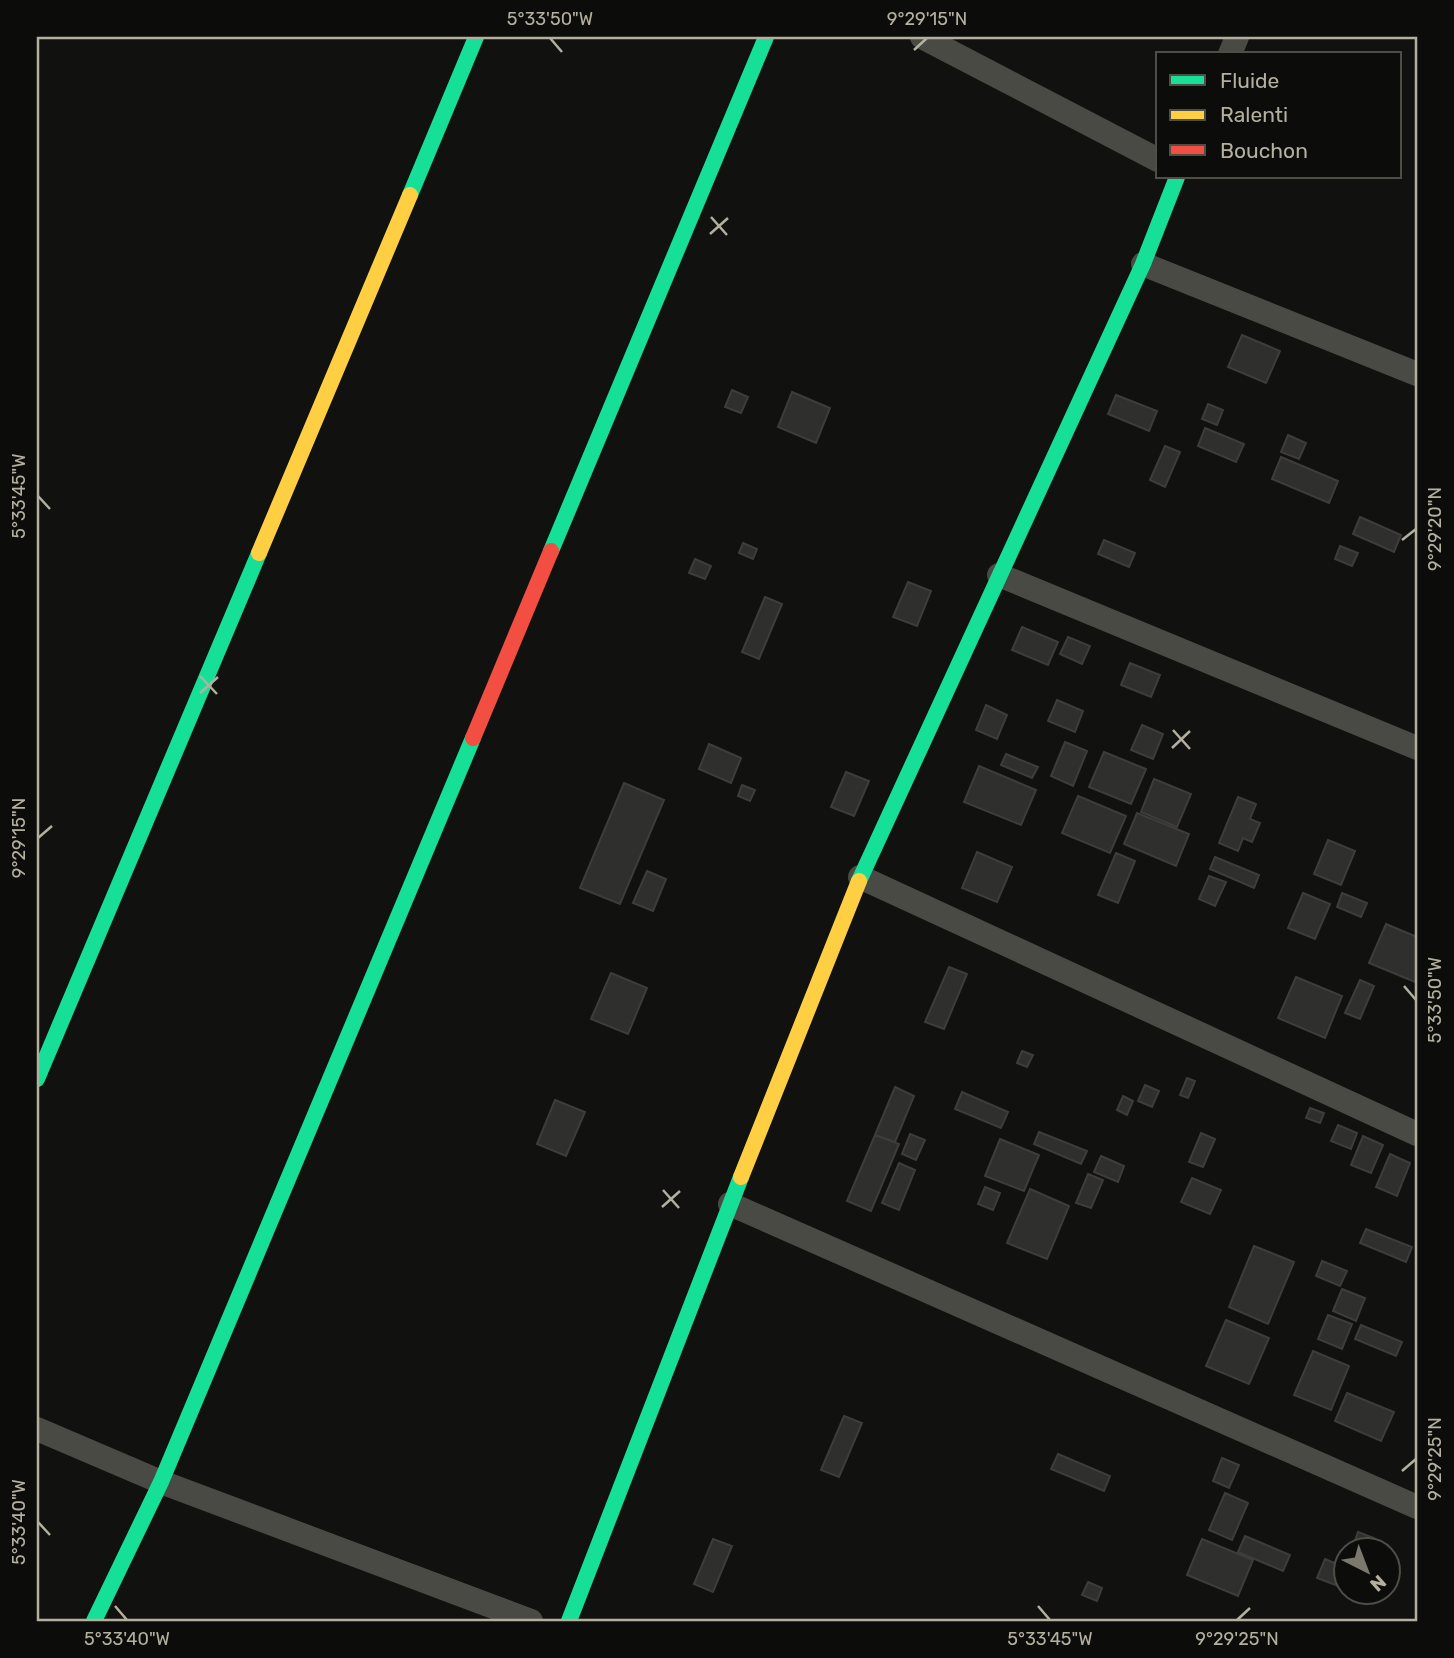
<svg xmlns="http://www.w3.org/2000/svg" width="1454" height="1658" viewBox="0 0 1454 1658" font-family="Rubik,sans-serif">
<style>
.building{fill:#2f2f2d;stroke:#3e3d39;stroke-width:2}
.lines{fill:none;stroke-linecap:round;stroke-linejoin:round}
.street{stroke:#4a4a44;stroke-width:24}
.fast{stroke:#16e098;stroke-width:16}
.slow{stroke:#ffcf43;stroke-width:16}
.jam{stroke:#f24e42;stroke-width:16}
.ticks{fill:none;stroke:#b4b09f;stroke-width:2.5}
.neatline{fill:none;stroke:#b4b09f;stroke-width:2.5}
.ticks-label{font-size:18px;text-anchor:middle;fill:#b4b09f}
</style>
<rect width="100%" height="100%" fill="#111110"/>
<path class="building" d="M1242 335 1280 351 1266 383 1228 367Z
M732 390 748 397 741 413 725 407Z
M792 392 830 408 816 443 778 427Z
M1116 395 1157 411 1149 431 1108 414Z
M1208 404 1223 410 1217 425 1202 419Z
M1205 428 1244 444 1236 462 1198 446Z
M1288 435 1306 443 1299 459 1281 452Z
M1165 446 1180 452 1165 487 1150 480Z
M1281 457 1338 481 1329 503 1272 479Z
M1360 517 1401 535 1394 552 1353 534Z
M1104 540 1135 553 1129 567 1098 554Z
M743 543 757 549 753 559 739 553Z
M1340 546 1358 553 1352 566 1335 559Z
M695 559 711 566 705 579 689 573Z
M908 582 931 591 917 626 893 617Z
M765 597 782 604 759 659 742 652Z
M1022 627 1058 642 1048 665 1012 650Z
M1068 637 1090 646 1082 664 1060 654Z
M1130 663 1160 675 1151 697 1121 685Z
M1057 700 1083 711 1075 732 1048 721Z
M986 705 1007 715 997 739 976 730Z
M1142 725 1163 734 1153 759 1131 750Z
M1065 742 1087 751 1073 786 1051 776Z
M709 744 741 758 731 783 699 769Z
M1104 752 1146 769 1131 804 1089 787Z
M1006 754 1038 767 1032 778 1001 765Z
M979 766 1036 790 1021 825 964 802Z
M846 772 869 781 854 816 831 807Z
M1154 779 1191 794 1177 827 1141 812Z
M624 783 664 800 620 904 580 888Z
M742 785 755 790 750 801 738 796Z
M1078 796 1126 816 1110 853 1062 833Z
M1238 797 1256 804 1250 819 1260 823 1252 842 1243 838 1238 851 1219 843Z
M1137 813 1189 834 1176 866 1124 844Z
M1328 840 1355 851 1341 885 1314 874Z
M977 852 1012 867 997 902 962 888Z
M1116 853 1135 861 1118 903 1098 895Z
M1215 857 1259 875 1254 888 1210 869Z
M647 871 666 879 653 911 633 903Z
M1209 876 1226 882 1215 906 1199 899Z
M1303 893 1330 904 1315 939 1288 928Z
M1342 893 1367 903 1361 917 1337 907Z
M1386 924 1417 937V978L1415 982 1369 963Z
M949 967 967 974 944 1029 925 1022Z
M611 973 647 988 628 1034 591 1019Z
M1296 977 1342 996 1325 1038 1278 1018Z
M1360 980 1374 986 1360 1019 1345 1013Z
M1022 1051 1033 1055 1027 1067 1017 1063Z
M1187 1078 1195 1081 1188 1098 1180 1095Z
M1145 1085 1159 1091 1152 1107 1138 1101Z
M895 1087 914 1096 895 1142 875 1135Z
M962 1092 1008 1112 1001 1128 955 1109Z
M1123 1096 1133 1101 1127 1115 1117 1110Z
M555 1100 585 1112 566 1156 537 1144Z
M1310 1108 1324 1113 1320 1123 1306 1118Z
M1338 1125 1357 1133 1351 1149 1331 1141Z
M1039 1132 1087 1151 1081 1164 1034 1144Z
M1201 1133 1215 1139 1203 1167 1189 1162Z
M910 1134 925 1140 916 1160 902 1154Z
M875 1135 899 1144 871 1211 847 1201Z
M1363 1136 1383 1145 1371 1173 1351 1165Z
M1000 1139 1039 1155 1024 1191 985 1176Z
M1390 1154 1410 1163 1397 1196 1376 1187Z
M1101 1156 1124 1166 1118 1182 1094 1172Z
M899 1163 915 1170 899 1210 882 1203Z
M1088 1174 1103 1180 1091 1208 1076 1203Z
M1192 1178 1221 1190 1210 1214 1181 1202Z
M985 1187 1000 1193 993 1210 978 1204Z
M1030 1189 1069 1206 1047 1259 1007 1243Z
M1366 1229 1412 1247 1406 1262 1360 1243Z
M1254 1246 1294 1262 1268 1324 1229 1307Z
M1322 1261 1347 1271 1340 1286 1316 1276Z
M1342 1289 1365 1298 1356 1321 1333 1311Z
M1328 1315 1352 1324 1342 1349 1318 1339Z
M1226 1320 1269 1338 1249 1384 1206 1366Z
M1361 1325 1402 1342 1396 1356 1355 1339Z
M1313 1351 1349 1366 1331 1410 1294 1395Z
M1347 1393 1394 1412 1381 1441 1335 1421Z
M844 1416 862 1423 839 1477 821 1470Z
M1058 1454 1110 1476 1104 1491 1051 1469Z
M1222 1458 1239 1465 1229 1488 1213 1481Z
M1225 1493 1248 1503 1232 1540 1209 1530Z
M1358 1532 1374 1538 1370 1550H1361L1353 1546Z
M1245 1536 1290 1555 1283 1571 1238 1552Z
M713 1539 732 1546 713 1592 694 1584Z
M1202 1539 1253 1560 1238 1596 1187 1575Z
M1325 1559 1346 1568V1589L1317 1578Z
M1088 1582 1102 1588 1097 1601 1082 1595Z"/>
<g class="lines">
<path class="street" d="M922 37 1158 160
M1230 54 1237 37
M1143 264 1417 374
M999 575 1417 748
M860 877 1417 1134
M730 1204 1417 1507
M37 1429 161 1482 531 1621"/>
<path class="fast" d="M410 195 476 37
M551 551 766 37
M859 881 1143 264 1177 177
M37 1079 259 553
M94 1621 161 1482 473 738
M569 1621 741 1177"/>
<path class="slow" d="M259 553 410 195
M741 1177 859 881"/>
<path class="jam" d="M473 738 551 551"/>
</g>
<path class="ticks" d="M550 38 562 52M914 50 927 38M711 217 727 235M710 234 728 218M38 496 50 509M1402 540 1416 529M200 676 217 694M200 693 218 677M1173 730 1190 749M1172 748 1190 731M38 838 52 826M1404 986 1416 1000M663 1190 679 1208M662 1207 680 1191M1402 1471 1416 1459M38 1522 50 1535M115 1606 127 1620M1038 1606 1050 1620M1237 1620 1250 1608"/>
<rect width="1454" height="1658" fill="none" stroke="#0c0c0b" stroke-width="77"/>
<rect x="1156" y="52" width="245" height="126" fill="#0c0c0b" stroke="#4f4e46" stroke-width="2"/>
<rect x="1170" y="75" width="35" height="10" fill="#16e098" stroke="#4f4e46" stroke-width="2"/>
<text x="1220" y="88" font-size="21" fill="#b4b09f">Fluide</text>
<rect x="1170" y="110" width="35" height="10" fill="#ffcf43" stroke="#4f4e46" stroke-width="2"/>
<text x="1220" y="122" font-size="21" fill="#b4b09f">Ralenti</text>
<rect x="1170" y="145" width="35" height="10" fill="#f24e42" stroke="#4f4e46" stroke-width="2"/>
<text x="1220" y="158" font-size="21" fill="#b4b09f">Bouchon</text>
<g transform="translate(1367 1571) rotate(138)"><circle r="33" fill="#0c0c0b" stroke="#4f4e46" stroke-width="2"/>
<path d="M0-5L12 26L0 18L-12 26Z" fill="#7b786d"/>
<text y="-10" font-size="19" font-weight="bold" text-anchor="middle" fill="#b4b09f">N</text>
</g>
<rect x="38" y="38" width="1378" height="1582" class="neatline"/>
<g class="ticks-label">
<text x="550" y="25">5°33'50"W</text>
<text x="927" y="25">9°29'15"N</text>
<text transform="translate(19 496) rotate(-90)" y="6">5°33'45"W</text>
<text transform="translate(1435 529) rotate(-90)" y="6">9°29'20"N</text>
<text transform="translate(19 838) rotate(-90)" y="6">9°29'15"N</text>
<text transform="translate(1435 1000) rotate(-90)" y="6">5°33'50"W</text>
<text transform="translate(1435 1459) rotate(-90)" y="6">9°29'25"N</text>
<text transform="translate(19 1522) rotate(-90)" y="6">5°33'40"W</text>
<text x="127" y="1645">5°33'40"W</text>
<text x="1050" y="1645">5°33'45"W</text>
<text x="1237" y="1645">9°29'25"N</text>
</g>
</svg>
